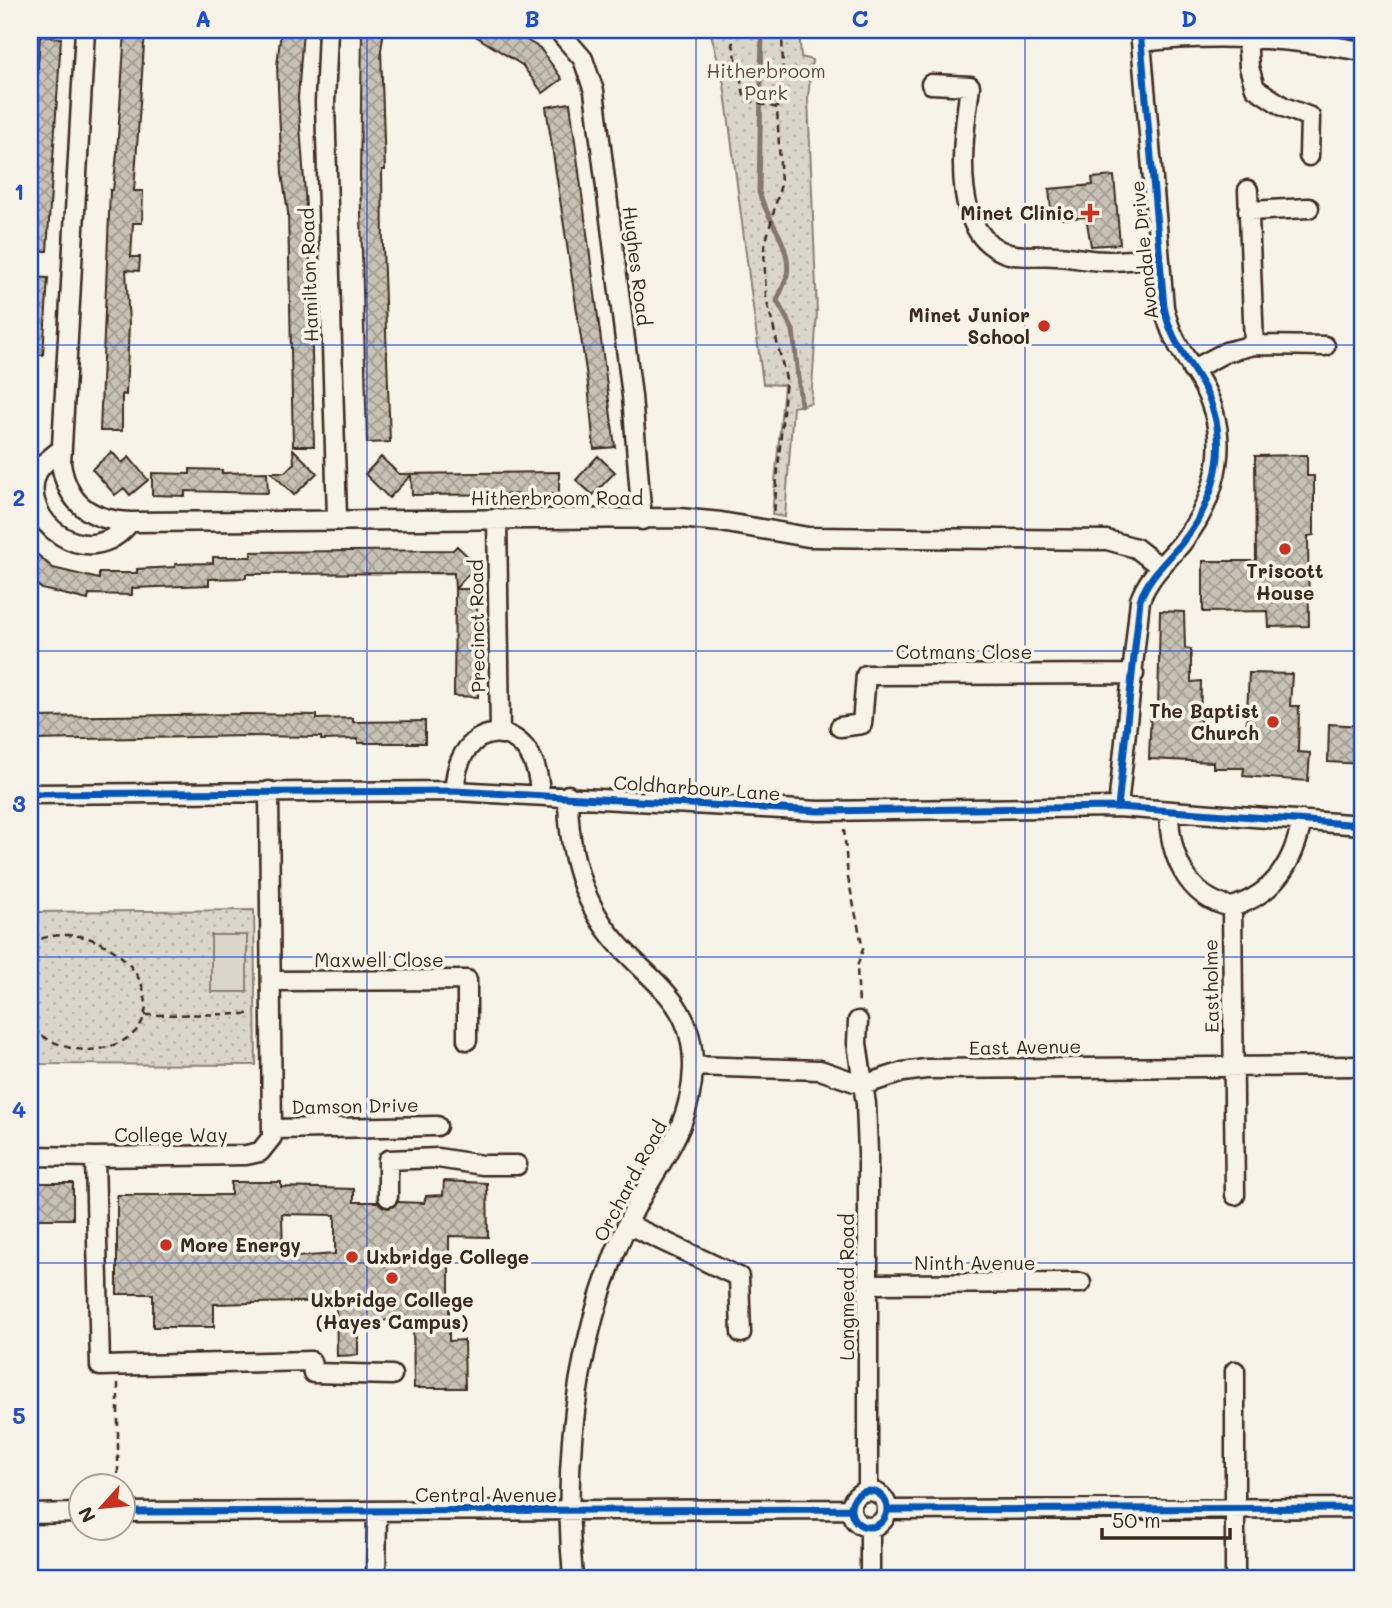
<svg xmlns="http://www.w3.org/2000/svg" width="1392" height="1608" viewBox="0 0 1392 1608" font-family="Mali,sans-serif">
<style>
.park{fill:url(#park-dots);stroke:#8b8074;stroke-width:2}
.garden{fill:#dbd6cb;stroke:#8b8074;stroke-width:2}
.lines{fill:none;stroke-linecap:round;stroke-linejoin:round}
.stream{stroke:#84786c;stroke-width:5}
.building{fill:url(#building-cross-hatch);stroke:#3b2a1e;stroke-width:2;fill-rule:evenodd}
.minor-casing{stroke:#3b2a1e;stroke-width:23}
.path{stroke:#3b2a1e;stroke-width:2.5;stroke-dasharray:7 5;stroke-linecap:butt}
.minor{stroke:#f7f3e8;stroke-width:18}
.cycleway-casing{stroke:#f7f3e8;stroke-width:11}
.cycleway{stroke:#0057b8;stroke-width:7}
.grid{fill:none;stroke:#1d4ed8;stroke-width:2;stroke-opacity:0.55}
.poi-dot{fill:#c8321e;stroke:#f7f3e8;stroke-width:2.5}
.labels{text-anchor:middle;stroke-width:7;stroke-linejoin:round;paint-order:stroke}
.park-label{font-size:19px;fill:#5b4c41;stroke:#f7f3e8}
.poi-label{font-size:19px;font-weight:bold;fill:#3b2a1e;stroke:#f7f3e8;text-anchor:end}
.street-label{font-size:19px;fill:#3b2a1e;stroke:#f7f3e8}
.neatline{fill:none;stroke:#1d4ed8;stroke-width:2.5}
.grid-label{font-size:23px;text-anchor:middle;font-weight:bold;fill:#1d4ed8}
</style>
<defs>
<pattern id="park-dots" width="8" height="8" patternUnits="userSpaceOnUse" patternTransform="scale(1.75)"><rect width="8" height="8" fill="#dbd6cb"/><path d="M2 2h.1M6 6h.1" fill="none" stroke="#bdb8ae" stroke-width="1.8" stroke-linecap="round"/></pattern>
<pattern id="building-cross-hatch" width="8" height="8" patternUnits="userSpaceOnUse" patternTransform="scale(1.75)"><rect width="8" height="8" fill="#c8c1b6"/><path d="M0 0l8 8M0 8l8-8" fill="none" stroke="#a49d93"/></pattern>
</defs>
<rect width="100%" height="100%" fill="#f7f3e8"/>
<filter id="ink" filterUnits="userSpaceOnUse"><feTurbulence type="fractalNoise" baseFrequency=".0143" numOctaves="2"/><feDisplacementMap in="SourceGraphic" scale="14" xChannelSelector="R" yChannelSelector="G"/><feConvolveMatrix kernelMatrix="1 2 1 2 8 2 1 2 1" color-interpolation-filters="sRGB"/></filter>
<g filter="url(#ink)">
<path class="park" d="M710 30H799L801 57 812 60 808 98 817 312 811 403 793 407 785 517 772 515 784 385 763 384 724 84Z
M254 910 256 1065 30 1064V912Z"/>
<path class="garden" d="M211 935H247V992H211Z"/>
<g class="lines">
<path class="stream" d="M762 30 759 192C767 220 792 245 787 275 785 284 780 292 777 301L793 330 801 405"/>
</g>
<path class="building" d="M125 30H145L134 191H143L142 223H133L131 257H140L139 271 126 270 129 324 126 395 122 394V431H100L110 190H113L117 153Z
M281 30H303L298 98 310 262 314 446H293L288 212 282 174 277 66Z
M362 30H384L381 50 385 170H382L383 246 390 442 367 443 360 176Z
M466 30H509L540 48 562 79 543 93 522 65Z
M40 36 61 38 47 251H30V182Z
M570 103 615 447 594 449 588 384 546 107Z
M1114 176 1120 244 1091 246 1086 217 1062 219 1061 209 1051 210 1049 189 1093 185 1092 178Z
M30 277 48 278 43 355 30 354Z
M293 449 317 473 294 495 271 472H285L294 463Z
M112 452 122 463 129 457 148 480 130 495 124 488 115 495 92 469Z
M1307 455V476H1314V535L1308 536 1309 626 1269 627 1268 611 1203 612V561H1256L1255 456Z
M598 456 615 472 593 495 576 480Z
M381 457 399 474 559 472V494L412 495 411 475 389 498 365 474Z
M190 469 222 470V473L267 472 268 493 185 491V496L152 495V473L190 474Z
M457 546 477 565 455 589 454 573 246 574V578L209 579V585L132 588V595L89 594 88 600 42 589 30 579V548L53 568 99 579V573H137V569L175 567V564L213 563V557H251V552L453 550Z
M455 589H477L478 697 454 696Z
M1160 611 1184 612 1185 648 1191 649V682L1201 681 1200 729 1246 731 1249 673 1292 674 1290 706H1299L1298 752 1310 753 1308 781 1243 776 1244 768H1213V762L1149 759 1151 710H1158Z
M245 714 317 715V719L353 718V722L425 721V743H358V739L321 740V737L249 736 30 740V720L34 717Z
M1329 724 1362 726V764L1328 762Z
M444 1181 487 1183 488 1237 449 1236V1341L464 1340 465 1388H414L413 1320 358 1321V1355L337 1356 336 1301 214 1304V1327H153V1294H117V1195H231V1182H281V1187L354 1189V1202H378L389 1208 398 1202 424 1203 426 1196 443 1195ZM282 1214 335 1215V1254L283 1258Z
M30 1183H73V1219H30Z"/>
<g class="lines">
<defs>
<path id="minor" d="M85 30 61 464C68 505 91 520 130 522
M328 30 325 103 337 518
M558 30 583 59 594 91 632 396 642 520
M1247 37 1249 67 1255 88 1284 107 1310 117 1309 156
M1141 42C1217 33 1287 38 1362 51
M931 84 970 86C964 134 946 236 1009 254 1026 258 1041 254 1057 256 1075 257 1093 262 1111 261 1127 261 1143 258 1159 257
M1248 211 1309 208
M1254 345 1325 346
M1192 370 1226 352 1254 345 1248 190
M60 450C52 457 42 463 37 473 17 520 89 576 130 522L679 518 721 522 808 537 1107 540 1136 548 1159 566
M497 518 500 733
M840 727 862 724 866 675 1134 674
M269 791 272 1137 260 1152 246 1155 95 1157 100 1366 311 1361 313 1373 392 1375
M455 791C454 718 536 710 540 794
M30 794 455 791 819 811 1118 807 1362 825
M568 795C568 851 581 904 620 946 657 987 694 1004 693 1068 691 1136 651 1169 626 1227 576 1338 562 1457 573 1578
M1118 807 1140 600C1149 576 1165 563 1181 544 1210 509 1227 458 1214 413 1203 372 1173 353 1164 307L1140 30
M1169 811C1169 852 1185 898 1232 907
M273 981 467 980V1040
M858 1021 857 1043 866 1104 868 1153V1490
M693 1066 820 1070 863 1085 903 1072 926 1069 1362 1066
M274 1129 437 1126
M30 1156 95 1157
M1235 1195 1232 907C1275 894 1294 862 1302 820
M388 1197V1160L438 1158 482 1165H517
M627 1224 739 1277 741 1333
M868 1284 1081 1283
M1235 1371V1578
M851 1509a18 18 0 1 1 36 0a18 18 0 1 1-36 0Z
M887 1510 1362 1508
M122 1512 850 1509
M30 1514 80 1513
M376 1578 377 1511
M870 1578V1527"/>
</defs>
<use href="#minor" class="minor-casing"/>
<path class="path" d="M730 30 744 95 753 102 777 108 781 184 764 249 766 297 786 379 774 514
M777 108 783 71 782 30
M844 829 848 878 863 949 857 967 859 1005
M30 943C119 902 200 1030 99 1049 74 1053 49 1043 30 1027
M145 1015 253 1014
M118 1383V1486"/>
<use href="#minor" class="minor"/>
<defs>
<path id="cycleway" d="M30 794 455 791 819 811 1118 807 1362 825
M1118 807 1140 600C1149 576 1165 563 1181 544 1210 509 1227 458 1214 413 1203 372 1173 353 1164 307L1140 30
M851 1509a18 18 0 1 1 36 0a18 18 0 1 1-36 0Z
M887 1510 1362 1508
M122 1512 850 1509"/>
</defs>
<use href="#cycleway" class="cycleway-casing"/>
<use href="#cycleway" class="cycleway"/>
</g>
</g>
<path class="grid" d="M367 30V1578M696 30V1578M1025 30V1578M30 345H1362M30 651H1362M30 957H1362M30 1263H1362"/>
<g class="poi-dot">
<path d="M1086.5 202.5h7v7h7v7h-7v7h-7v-7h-7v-7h7z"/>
<circle cx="1044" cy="326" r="7"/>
<circle cx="1285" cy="549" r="7"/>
<circle cx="1273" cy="722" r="7"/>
<circle cx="166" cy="1245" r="7"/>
<circle cx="352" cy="1257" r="7"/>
<circle cx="392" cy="1278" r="7"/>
</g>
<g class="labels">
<g class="park-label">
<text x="766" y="78">Hitherbroom<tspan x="766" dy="22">Park</tspan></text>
</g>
<g class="poi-label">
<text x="1074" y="220">Minet Clinic</text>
<text x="1030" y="322">Minet Junior<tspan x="1030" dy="22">School</tspan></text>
<text x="1285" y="578" text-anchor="middle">Triscott<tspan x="1285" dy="22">House</tspan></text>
<text x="1259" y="718">The Baptist<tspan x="1259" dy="22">Church</tspan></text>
<text x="180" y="1252" text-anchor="start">More Energy</text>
<text x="366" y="1264" text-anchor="start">Uxbridge College</text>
<text x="392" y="1307" text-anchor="middle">Uxbridge College<tspan x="392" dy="22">(Hayes Campus)</tspan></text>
</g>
<g class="street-label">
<text transform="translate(1144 250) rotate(-96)" y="7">Avondale Drive</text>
<text transform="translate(637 266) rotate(83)" y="7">Hughes Road</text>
<text transform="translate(309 275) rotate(-92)" y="7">Hamilton Road</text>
<text x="557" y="505">Hitherbroom Road</text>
<text transform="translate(477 626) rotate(-91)" y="7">Precinct Road</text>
<text x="964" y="659">Cotmans Close</text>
<text transform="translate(697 788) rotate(4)" y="7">Coldharbour Lane</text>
<text x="379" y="967">Maxwell Close</text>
<text transform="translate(1211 986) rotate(-91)" y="7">Eastholme</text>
<text transform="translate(1025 1047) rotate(-1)" y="7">East Avenue</text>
<text transform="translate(355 1106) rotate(-1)" y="7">Damson Drive</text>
<text x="171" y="1142">College Way</text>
<text transform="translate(630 1181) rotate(-62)" y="7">Orchard Road</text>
<text x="975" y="1270">Ninth Avenue</text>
<text transform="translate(847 1287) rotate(-90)" y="7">Longmead Road</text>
<text x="486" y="1502">Central Avenue</text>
</g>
</g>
<rect width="1392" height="1608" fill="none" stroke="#f7f3e8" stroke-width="77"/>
<g transform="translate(102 1507) rotate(243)"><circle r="33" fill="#f7f3e8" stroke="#aca397" stroke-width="2"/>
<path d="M0-5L12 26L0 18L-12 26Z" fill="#c8321e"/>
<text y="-10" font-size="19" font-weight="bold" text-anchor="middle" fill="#3b2a1e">N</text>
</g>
<path d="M1102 1528v10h128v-10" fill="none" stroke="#3b2a1e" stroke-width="3.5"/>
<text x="1112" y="1528" font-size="21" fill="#3b2a1e" stroke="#f7f3e8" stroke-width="5" paint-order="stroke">50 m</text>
<rect x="38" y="38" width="1316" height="1532" class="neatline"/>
<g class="grid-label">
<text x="203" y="27">A</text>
<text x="532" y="27">B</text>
<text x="860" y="27">C</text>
<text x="1189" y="27">D</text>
<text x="19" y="200">1</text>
<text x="19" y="506">2</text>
<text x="19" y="812">3</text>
<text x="19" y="1118">4</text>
<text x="19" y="1424">5</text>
</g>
</svg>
